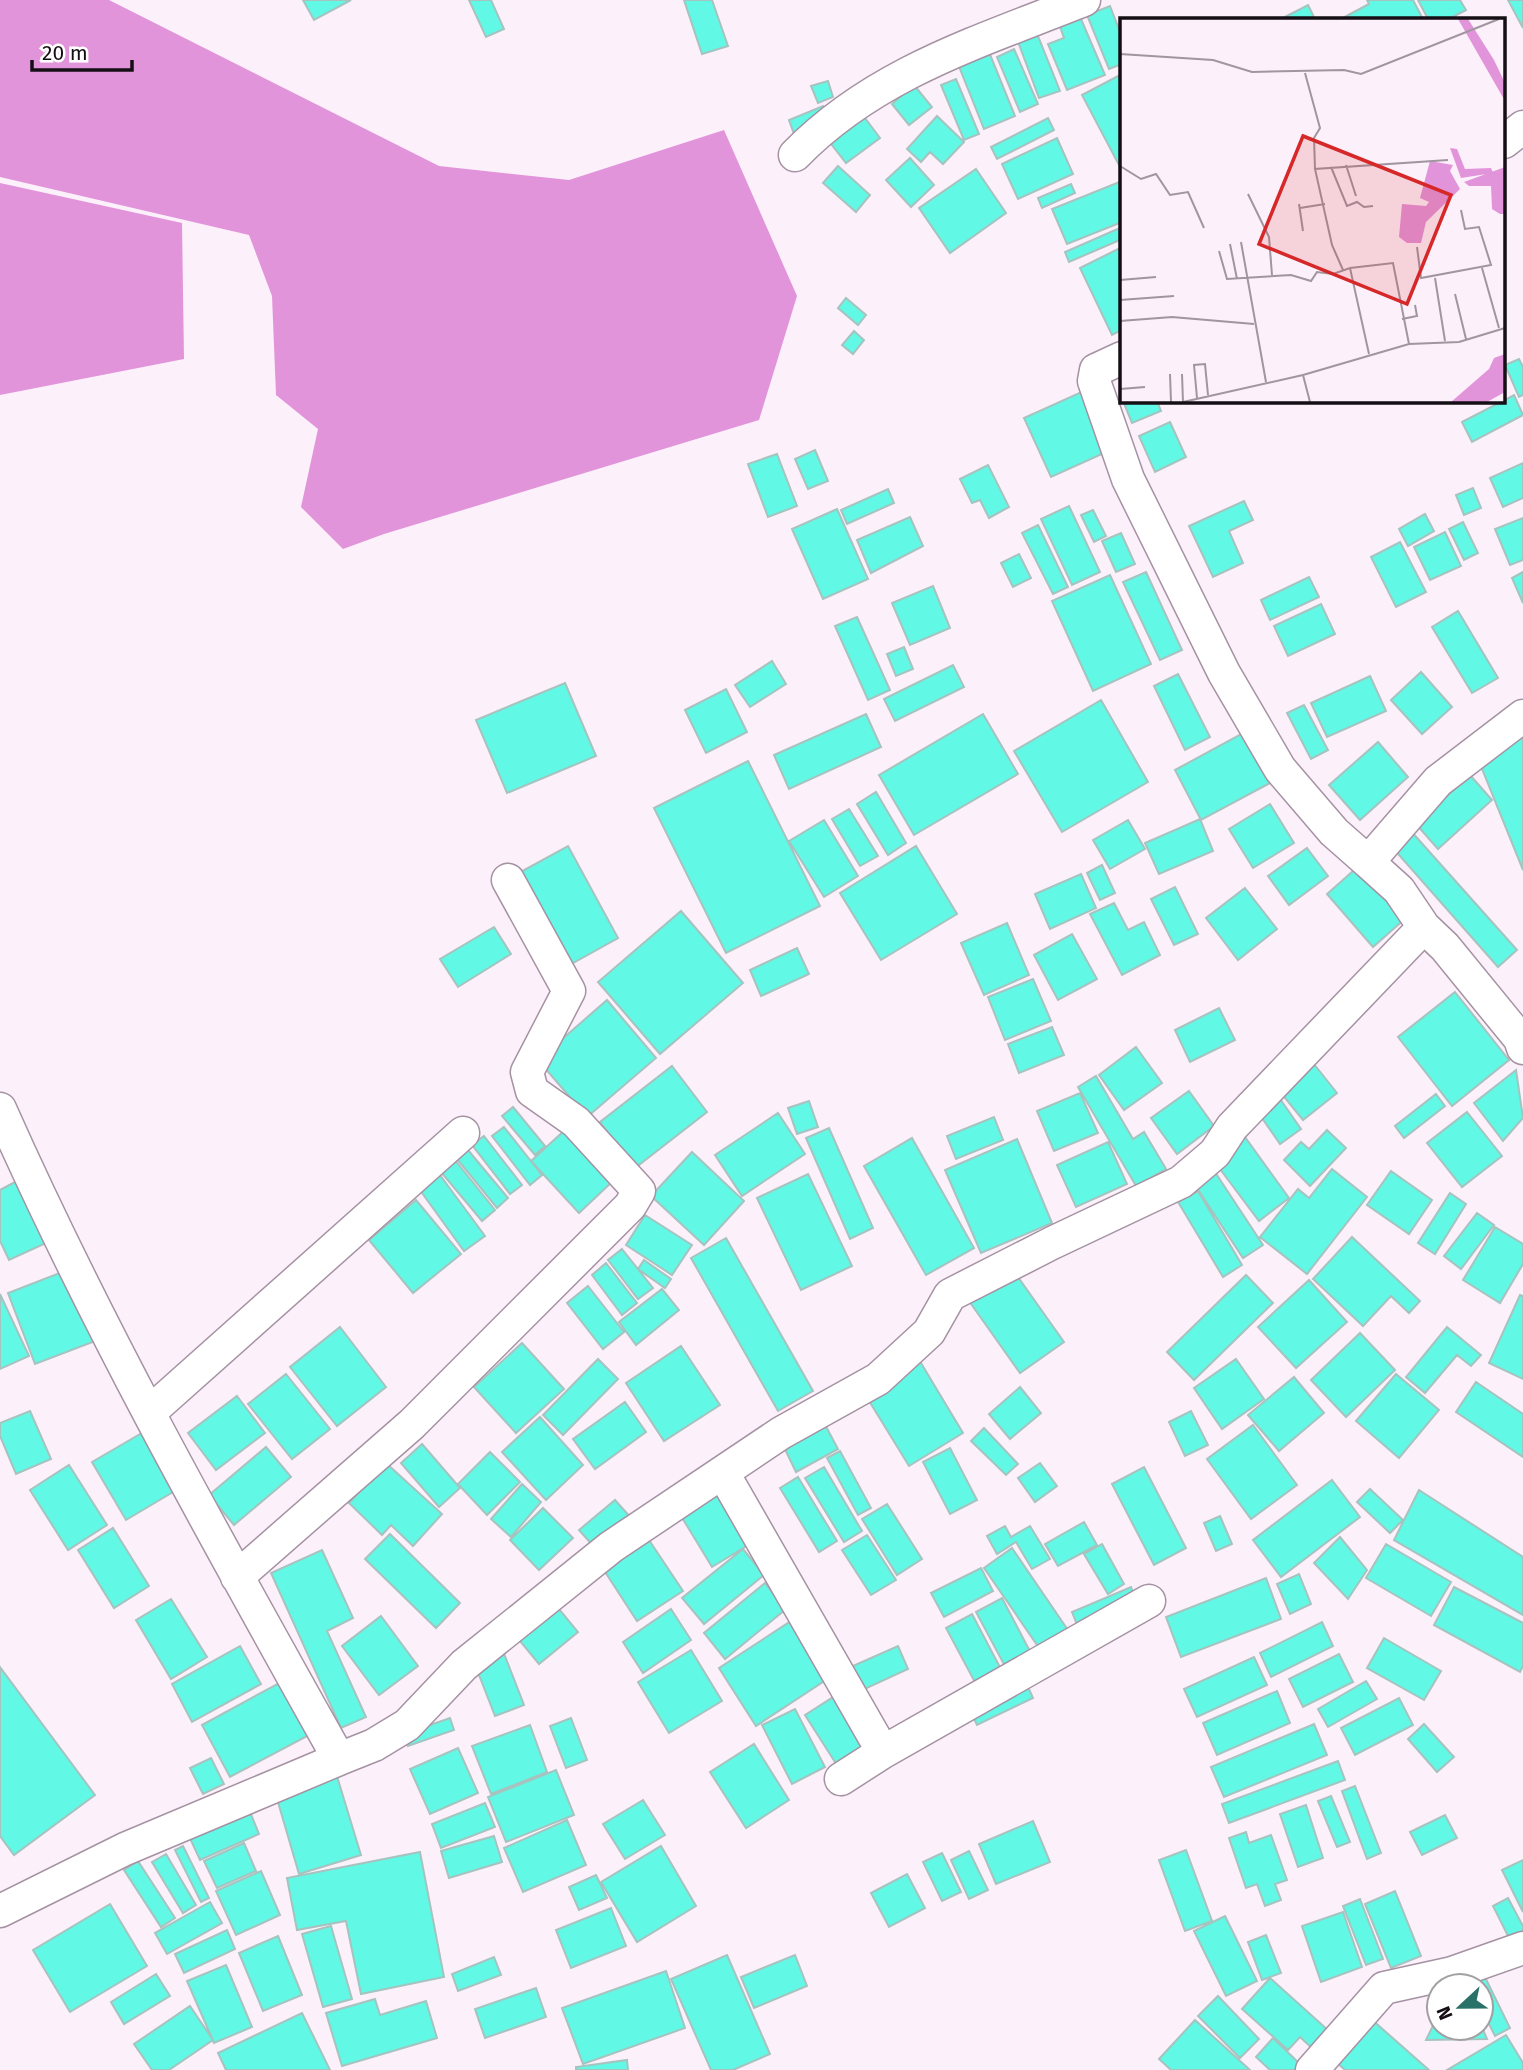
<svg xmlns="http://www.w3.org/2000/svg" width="1523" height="2070" viewBox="0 0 1523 2070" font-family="'Fira Sans',sans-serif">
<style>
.water{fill:#e294da}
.building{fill:#61f8e5;stroke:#a6c3bf;stroke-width:2}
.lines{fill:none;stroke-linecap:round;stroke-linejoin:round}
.street-casing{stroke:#a592a3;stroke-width:35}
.street{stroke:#fff;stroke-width:32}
.inset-road{fill:none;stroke:#a0969f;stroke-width:2}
.view{fill:#d62828;fill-opacity:0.15;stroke:#d62828;stroke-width:3.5}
.inset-edge{fill:none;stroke:#150e14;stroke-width:3.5}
</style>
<rect width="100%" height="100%" fill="#fcf0fb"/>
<path class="water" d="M0 0H109L439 166 569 180 724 130 797 296 759 420 384 534 343 549 301 507 318 429 276 395 272 296 249 235 0 177Z
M0 183 182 223 184 359 0 395Z"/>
<path class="building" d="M303 0H351L314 20Z
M469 0H491L504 29 486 37Z
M684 0H712L728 46 702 54Z
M1367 0H1413L1423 19H1341L1369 4Z
M1418 0H1460L1466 10 1449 19H1428Z
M1508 0H1523V28Z
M1308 5 1315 19H1281Z
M1110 6 1122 37V64L1109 69 1087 15Z
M1078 12 1105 75 1067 90 1048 44 1064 38 1058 21Z
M1036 31 1060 91 1039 98 1017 39Z
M1014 49 1038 104 1020 112 997 57Z
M989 52 1015 116 984 129 958 64Z
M1122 74V166L1120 167 1082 95Z
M956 79 979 134 964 140 941 85Z
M828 81 833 97 818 103 811 86Z
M914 85 932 107 909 125 892 104Z
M823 106 828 120 794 134 789 120Z
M862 114 880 138 846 163 828 140Z
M937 116 964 142 943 164 930 152 921 162 907 149Z
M1048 118 1054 130 997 159 991 147Z
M1057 138 1073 174 1018 199 1002 164Z
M910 158 934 185 911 207 886 180Z
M838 166 870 195 856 212 823 183Z
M976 169 1006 213 950 253 919 208Z
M1122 181V222L1067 244 1052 209Z
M1071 184 1075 193 1042 208 1038 198Z
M1122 227V239L1069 262 1065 252Z
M1122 247V330L1112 335 1080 268Z
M846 298 866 315 858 325 838 308Z
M854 331 864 340 853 354 842 345Z
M1519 359 1523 367V395L1519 397 1505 365Z
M1086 390 1113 449 1051 477 1024 418Z
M1514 395 1523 415 1472 442 1462 422Z
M1123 401H1157L1161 411 1132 423Z
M1170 422 1186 457 1155 472 1139 436Z
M815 450 828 481 808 489 795 459Z
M777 454 797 506 768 517 748 464Z
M1523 463V498L1503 507 1490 478Z
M988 465 1009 507 989 518 980 500 972 503 960 479Z
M1473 488 1481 508 1464 515 1456 495Z
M888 489 894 503 847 524 841 510Z
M1244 501 1253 520 1229 531 1243 563 1213 577 1189 526Z
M1069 506 1100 572 1072 585 1041 519Z
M837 509 868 579 823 599 792 529Z
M1093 510 1106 536 1094 542 1081 515Z
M1425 514 1434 531 1408 546 1399 529Z
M910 517 923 546 871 573 857 540Z
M1523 518V560L1510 565 1495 529Z
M1463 522 1478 553 1464 560 1449 529Z
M1038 525 1068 587 1053 594 1022 533Z
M1445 532 1461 566 1430 580 1414 547Z
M1121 533 1135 564 1116 572 1102 541Z
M1400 542 1426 592 1396 607 1371 557Z
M1019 554 1031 578 1013 587 1001 563Z
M1146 572 1182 650 1160 660 1123 582Z
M1523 572V603L1512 578Z
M1110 575 1151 664 1093 691 1052 601Z
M1309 577 1319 597 1270 620 1261 600Z
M933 586 950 628 910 645 892 603Z
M1321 604 1335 634 1288 656 1274 626Z
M1458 611 1498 678 1472 693 1432 627Z
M857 617 890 690 868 700 835 626Z
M904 647 913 669 896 676 887 654Z
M772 661 786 684 750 707 735 685Z
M953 665 964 687 895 721 884 699Z
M1421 672 1452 707 1422 734 1391 700Z
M1178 674 1210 737 1185 750 1154 686Z
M1370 676 1386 711 1327 737 1311 703Z
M565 683 596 756 507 793 476 720Z
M726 689 747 732 706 753 685 710Z
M1101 700 1148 782 1062 832 1014 751Z
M1304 705 1328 750 1311 759 1287 713Z
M866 714 881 747 789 789 774 755Z
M983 714 1018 774 914 835 879 775Z
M1523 721V870L1476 754Z
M1243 733 1270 783 1201 820 1175 770Z
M1378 742 1408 777 1360 820 1329 785Z
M748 761 820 906 726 953 654 808Z
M1470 775 1492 800 1438 849 1416 824Z
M876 792 906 843 888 855 857 804Z
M1270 804 1294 843 1253 868 1229 829Z
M849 809 878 856 860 866 832 819Z
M1200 819 1213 851 1159 874 1145 843Z
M824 820 858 876 824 897 789 841Z
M1128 820 1145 849 1110 869 1093 840Z
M1410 830 1517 950 1498 967 1392 847Z
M568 846 618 938 566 967 517 874Z
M916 846 957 914 881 960 840 893Z
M1307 848 1328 876 1289 905 1268 876Z
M1361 864 1407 917 1373 947 1327 894Z
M1102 865 1115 893 1100 900 1087 873Z
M1081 874 1096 908 1050 929 1035 894Z
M1175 887 1198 934 1174 945 1151 899Z
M1245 888 1277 929 1238 960 1206 918Z
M1114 903 1128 930 1144 922 1160 955 1122 975 1090 914Z
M681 911 743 983 660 1054 598 982Z
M1007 923 1029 975 984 995 961 943Z
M494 927 511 954 458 987 440 959Z
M1072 934 1097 979 1058 1000 1034 955Z
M797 948 809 974 761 996 750 970Z
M1033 979 1051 1021 1005 1040 988 997Z
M1455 992 1509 1060 1452 1106 1398 1037Z
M607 1000 656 1058 587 1117 538 1060Z
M1219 1008 1235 1040 1190 1062 1175 1030Z
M1052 1027 1064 1055 1019 1073 1008 1044Z
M1136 1047 1162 1083 1124 1110 1099 1075Z
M1310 1059 1337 1093 1303 1120 1276 1087Z
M672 1066 707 1112 635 1168 600 1122Z
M1516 1070 1523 1118 1503 1141 1474 1103Z
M1096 1076 1133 1139 1144 1132 1166 1169 1136 1186 1078 1087Z
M1189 1091 1214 1126 1177 1154 1151 1118Z
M1080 1093 1098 1133 1054 1151 1037 1111Z
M1276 1093 1301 1129 1280 1144 1255 1108Z
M1436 1094 1445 1106 1404 1138 1395 1126Z
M809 1101 818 1127 797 1134 788 1108Z
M513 1107 545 1146 535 1155 502 1116Z
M1467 1112 1502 1156 1462 1187 1427 1143Z
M778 1113 805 1154 742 1196 715 1155Z
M994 1117 1003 1140 956 1159 947 1136Z
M504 1127 542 1175 530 1185 492 1136Z
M829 1128 873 1228 850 1239 806 1138Z
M565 1130 613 1181 579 1213 531 1161Z
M1327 1130 1346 1148 1310 1186 1284 1160 1301 1142 1309 1149Z
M484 1136 522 1185 510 1194 472 1145Z
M1245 1137 1289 1198 1259 1221 1214 1161Z
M912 1138 974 1248 926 1275 864 1166Z
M1017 1139 1052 1223 981 1253 945 1170Z
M1108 1142 1127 1184 1076 1207 1057 1165Z
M468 1150 508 1198 497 1208 457 1159Z
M692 1152 744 1201 704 1245 651 1196Z
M455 1160 495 1210 482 1221 441 1172Z
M1211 1166 1263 1245 1243 1258 1191 1179Z
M1332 1169 1367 1197 1307 1274 1260 1237 1298 1189 1309 1198Z
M437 1171 485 1236 464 1251 417 1186Z
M1391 1171 1432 1200 1409 1234 1367 1205Z
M808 1174 852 1266 801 1290 757 1198Z
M17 1181 46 1243 9 1260 0 1241V1190Z
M1198 1191 1242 1265 1223 1277 1178 1202Z
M1450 1193 1466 1204 1435 1254 1418 1243Z
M416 1200 461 1254 413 1293 369 1240Z
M1477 1213 1494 1225 1461 1269 1444 1256Z
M645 1215 692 1245 672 1275 626 1245Z
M1495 1227 1523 1244V1264L1500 1303 1463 1280Z
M1352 1237 1420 1301 1409 1313 1391 1296 1363 1326 1313 1279Z
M726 1238 813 1391 778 1411 691 1258Z
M622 1249 653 1288 638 1299 608 1260Z
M644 1260 671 1279 665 1288 638 1269Z
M606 1263 637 1303 622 1315 592 1275Z
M70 1269 98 1340 35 1364 8 1293Z
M1013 1270 1064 1342 1020 1373 969 1301Z
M1246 1275 1273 1303 1194 1380 1167 1352Z
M1309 1280 1347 1322 1296 1368 1258 1327Z
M588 1286 624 1332 603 1349 567 1303Z
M662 1289 679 1310 636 1345 619 1322Z
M0 1294 29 1356 0 1369Z
M1520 1295 1523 1296V1379L1489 1363Z
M340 1327 386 1387 337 1426 290 1367Z
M1447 1327 1481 1355 1471 1366 1457 1355 1425 1393 1406 1377Z
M1360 1333 1395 1370 1346 1417 1311 1380Z
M522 1343 564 1389 516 1433 474 1387Z
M681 1346 720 1405 664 1441 626 1383Z
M918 1358 963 1433 909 1466 863 1391Z
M598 1359 618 1379 563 1435 543 1415Z
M1236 1359 1264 1399 1222 1429 1194 1388Z
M286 1374 330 1429 292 1459 248 1404Z
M1396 1374 1439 1410 1399 1458 1356 1421Z
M1294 1377 1324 1413 1279 1451 1248 1415Z
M1476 1382 1523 1414V1457L1456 1412Z
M1020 1387 1041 1413 1010 1439 989 1414Z
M237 1396 265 1433 216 1470 188 1433Z
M625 1402 646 1432 595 1469 573 1439Z
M30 1411 51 1459 16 1474 0 1436V1423Z
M1191 1411 1208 1445 1185 1456 1169 1422Z
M540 1417 583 1465 546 1500 502 1452Z
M821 1417 838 1449 796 1472 780 1439Z
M1253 1425 1297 1485 1251 1519 1207 1459Z
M152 1427 185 1485 126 1520 92 1462Z
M984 1428 1018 1464 1006 1475 971 1441Z
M422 1444 460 1488 439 1507 401 1463Z
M266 1447 291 1477 234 1525 209 1495Z
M950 1448 977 1500 950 1514 923 1462Z
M840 1451 871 1508 858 1515 827 1458Z
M490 1452 520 1482 487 1515 458 1484Z
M386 1463 442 1514 413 1546 391 1525 382 1535 349 1503Z
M1040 1463 1057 1486 1035 1502 1018 1478Z
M69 1465 107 1525 68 1550 30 1490Z
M824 1467 862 1531 844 1542 805 1478Z
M1144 1467 1186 1548 1154 1565 1112 1484Z
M798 1477 837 1541 819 1552 780 1488Z
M1332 1480 1360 1517 1281 1577 1253 1540Z
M522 1484 541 1502 511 1537 491 1519Z
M715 1488 750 1544 712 1567 678 1511Z
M1370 1489 1403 1520 1390 1533 1357 1502Z
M1419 1490 1523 1557V1615L1394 1540Z
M615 1500 632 1519 596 1549 579 1530Z
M887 1504 922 1559 897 1575 862 1519Z
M543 1508 573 1538 539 1570 510 1540Z
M1220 1516 1232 1544 1216 1551 1204 1523Z
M1084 1522 1097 1545 1058 1566 1045 1544Z
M1005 1526 1011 1537 1030 1526 1050 1559 1032 1569 1016 1542 997 1554 987 1536Z
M113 1528 149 1586 114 1608 78 1550Z
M643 1531 683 1591 637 1621 598 1561Z
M390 1534 460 1603 436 1628 365 1559Z
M867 1535 896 1580 871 1595 842 1550Z
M1340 1537 1367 1570 1348 1599 1314 1563Z
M1102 1544 1124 1584 1108 1594 1084 1554Z
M1386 1544 1451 1582 1431 1616 1366 1578Z
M1012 1548 1072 1636 1044 1655 984 1568Z
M743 1549 764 1575 704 1624 682 1598Z
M322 1550 353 1618 327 1631 366 1717 341 1728 271 1573Z
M981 1568 993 1591 944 1617 931 1593Z
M1299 1574 1311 1604 1290 1614 1277 1584Z
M1266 1578 1281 1619 1181 1657 1166 1617Z
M765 1583 786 1609 725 1659 704 1633Z
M1131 1587 1137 1603 1078 1627 1072 1612Z
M1454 1587 1523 1623V1666L1520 1672 1434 1625Z
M1002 1598 1033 1657 1007 1670 976 1612Z
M171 1599 207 1657 171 1679 136 1620Z
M554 1603 578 1632 539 1664 515 1635Z
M671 1609 691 1640 643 1673 623 1642Z
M972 1614 1003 1673 977 1686 946 1628Z
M381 1616 418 1666 379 1695 342 1646Z
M791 1621 829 1678 756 1726 719 1668Z
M1322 1622 1333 1646 1271 1677 1260 1653Z
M1384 1638 1441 1671 1424 1700 1367 1668Z
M240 1646 261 1684 192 1722 172 1684Z
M898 1646 908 1669 856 1693 846 1669Z
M691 1650 722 1701 669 1733 638 1682Z
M503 1651 524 1705 495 1716 474 1662Z
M1339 1654 1353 1682 1303 1707 1289 1679Z
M1254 1657 1267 1685 1197 1717 1184 1689Z
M0 1667 95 1795 14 1855 0 1836Z
M1024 1678 1033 1698 977 1725 968 1706Z
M1366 1681 1377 1699 1328 1727 1318 1709Z
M281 1682 309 1735 230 1777 202 1725Z
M1277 1691 1290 1723 1217 1755 1203 1723Z
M838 1694 873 1750 840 1770 805 1715Z
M1399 1698 1413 1725 1355 1755 1341 1728Z
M795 1709 825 1767 792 1784 762 1725Z
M450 1718 454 1730 408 1746 404 1734Z
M571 1718 587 1760 566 1768 550 1726Z
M1314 1724 1327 1755 1224 1797 1211 1767Z
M1424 1724 1454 1757 1437 1772 1408 1739Z
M530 1725 547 1772 491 1794 472 1746Z
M754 1744 789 1800 746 1828 710 1772Z
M458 1748 478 1793 430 1814 410 1769Z
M211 1758 224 1784 203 1794 190 1768Z
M1338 1761 1345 1780 1229 1823 1222 1804Z
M556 1770 574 1815 506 1842 488 1797Z
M336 1773 361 1855 299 1874 275 1792Z
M1355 1786 1381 1853 1367 1859 1342 1791Z
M1331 1796 1350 1842 1337 1847 1318 1801Z
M643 1800 665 1835 625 1859 603 1824Z
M485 1803 495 1827 441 1848 432 1824Z
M1306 1805 1323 1858 1298 1867 1280 1814Z
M248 1807 259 1834 200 1860 188 1834Z
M1445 1815 1457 1838 1422 1855 1410 1832Z
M567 1820 586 1865 523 1892 504 1848Z
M1033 1821 1050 1862 996 1884 979 1844Z
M1246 1832 1249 1843 1271 1835 1287 1880 1275 1884 1281 1900 1265 1906 1257 1884 1246 1888 1229 1838Z
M494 1836 502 1862 449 1878 441 1851Z
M244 1843 256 1871 217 1888 204 1861Z
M183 1846 209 1898 201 1902 175 1850Z
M661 1846 696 1906 637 1942 601 1882Z
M1186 1850 1212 1921 1185 1931 1159 1860Z
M969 1851 988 1890 969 1899 951 1860Z
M420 1852 444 1977 361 1994 346 1921 297 1930 287 1878Z
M942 1853 961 1892 942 1901 923 1862Z
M166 1854 196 1905 183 1913 152 1862Z
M1523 1860V1912L1502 1870Z
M138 1861 175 1918 161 1927 124 1870Z
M261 1871 280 1915 236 1935 216 1891Z
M907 1874 925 1908 889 1927 871 1893Z
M596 1875 607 1898 579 1910 569 1887Z
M1395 1891 1421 1956 1391 1968 1365 1904Z
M1508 1898 1523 1926V1936L1511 1942 1493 1906Z
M1360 1899 1383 1959 1366 1965 1343 1906Z
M210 1902 222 1923 167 1954 155 1933Z
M110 1904 147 1966 70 2012 33 1950Z
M611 1908 626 1946 571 1968 556 1930Z
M1343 1912 1362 1967 1321 1982 1302 1926Z
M1225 1916 1257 1981 1226 1996 1194 1931Z
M331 1926 352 1999 323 2007 302 1934Z
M227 1930 235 1949 184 1973 175 1954Z
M1266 1935 1281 1973 1262 1980 1248 1942Z
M278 1936 302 1995 263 2011 239 1953Z
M727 1955 770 2054 733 2070H711L671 1979Z
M795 1955 807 1986 754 2008 741 1977Z
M494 1957 501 1975 458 1991 452 1974Z
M226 1965 252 2027 214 2043 187 1981Z
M666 1971 685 2028 583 2064 562 2008Z
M1483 1973 1510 2028 1495 2036 1481 2008V1986H1470L1468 1981Z
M156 1974 170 1996 124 2024 111 2002Z
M1270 1978 1329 2031 1313 2049 1300 2037 1288 2050 1242 2009Z
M536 1988 546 2017 485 2038 475 2009Z
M1218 1996 1259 2039 1240 2058 1198 2016Z
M375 1999 380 2015 426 2001 437 2038 342 2066 326 2013Z
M190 2006 213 2040 169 2070H152L134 2044Z
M302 2013 330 2070H226L218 2053Z
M1439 2013V2028H1481V2025L1487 2039 1426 2040Z
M1370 2018 1429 2070H1345L1334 2060Z
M1195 2020 1250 2070H1171L1159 2059Z
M1506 2035 1523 2063V2070H1447Z
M1273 2038 1301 2065 1296 2070H1270L1256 2057Z
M627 2060 628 2070H576V2067Z"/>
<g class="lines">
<defs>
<path id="street" d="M1504 142 1523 127
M795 155C875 73 979 42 1084 0
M1122 358 1096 370 1094 381 1128 479 1224 673 1280 769 1334 832 1368 862
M1523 716 1438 781 1368 862 1399 890 1424 927 1445 947 1520 1039 1523 1048
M0 1109C99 1332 220 1546 339 1759L374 1745 407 1725 464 1665 611 1547 781 1433 878 1379 929 1332 950 1295 1052 1243 1181 1182 1215 1153 1232 1127 1424 927
M150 1412 463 1133
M723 1473 883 1752
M237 1577 412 1424 630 1206 639 1191 576 1122 532 1091 527 1072 569 991 508 880
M841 1779 883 1752 1149 1601
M0 1911 125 1849 339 1759
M1312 2070 1384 1988 1452 1973 1523 1948"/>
</defs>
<use href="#street" class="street-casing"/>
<use href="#street" class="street"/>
</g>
<g transform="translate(1120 18)">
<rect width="385" height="385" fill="#fcf0fb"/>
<path d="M338 1H348L374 42 385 65V83ZM330 130 337 131 345 151 371 150 373 155 341 160ZM310 143 333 147 330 153 340 171 306 204 301 225H287L279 219 282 186 306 188 309 184 300 180ZM385 149V196H380L372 191 371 168H349L344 164ZM385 336V374L367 384H331L369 351 374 340Z" fill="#e294da"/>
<path class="inset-road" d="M0 36 93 42 132 54 224 52 241 56 379 1M185 55 200 110 194 120 195 151M226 147 236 178M0 148 21 161 36 156 50 177 68 174 84 210M211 149 227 188 237 184 244 189 253 188M128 176 149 219 152 257M179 186 183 213M180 190 205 186M121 224 146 364M110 226 117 261M297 229 301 260 371 247 359 209 345 211 341 192M99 233 107 261 171 257 191 263 197 254 213 256 230 250 249 336M230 250 273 245 289 326M362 250 379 310M223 252 212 227 195 151 328 142M315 260 325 323M0 262 36 259M335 276 346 321M0 282 54 278M282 301 297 298 295 287M0 303 52 299 134 306M0 325V366M50 356 51 384M62 356 63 384M183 357 190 384M0 371 25 369M77 380 74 347 85 346 88 377M63 384 183 357 289 326 339 324 385 310"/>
<path class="view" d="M183 118 331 177 287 286 139 226Z"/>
<rect width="385" height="385" class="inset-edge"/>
</g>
<g transform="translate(1460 2007) rotate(248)"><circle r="33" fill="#ffffff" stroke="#a19fa1" stroke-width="2"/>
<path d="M0-5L12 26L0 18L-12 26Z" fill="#2a7169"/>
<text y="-10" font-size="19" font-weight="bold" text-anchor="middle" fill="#150e14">N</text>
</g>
<path d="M32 60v10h100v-10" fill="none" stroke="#150e14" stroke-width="3.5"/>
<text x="42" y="60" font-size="21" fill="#150e14" stroke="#ffffff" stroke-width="5" paint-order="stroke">20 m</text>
</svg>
